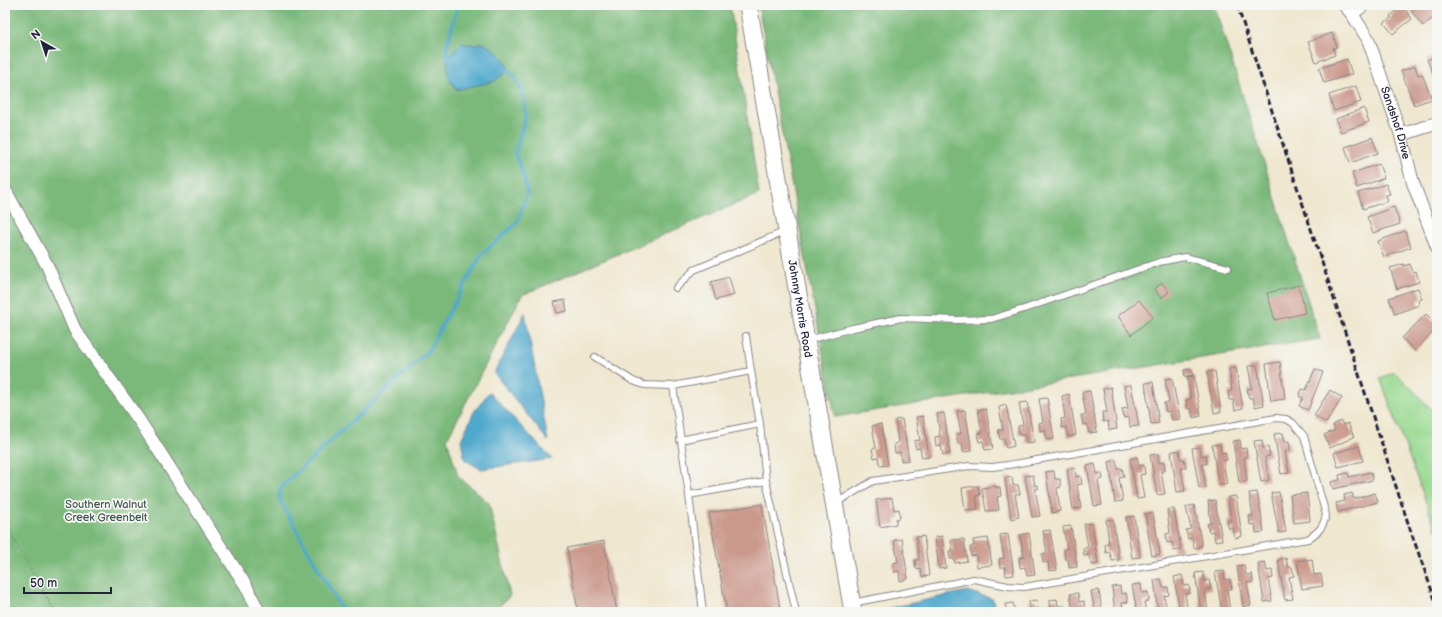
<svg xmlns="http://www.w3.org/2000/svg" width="1442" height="617" viewBox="0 0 1442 617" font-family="'Balsamiq Sans',sans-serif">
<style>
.green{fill:#98d990;stroke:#5d7e66}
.forest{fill:#7ab97a;stroke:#4e6e5a}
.water{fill:#4fa9cd;stroke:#386684}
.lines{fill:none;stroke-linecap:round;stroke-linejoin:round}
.stream{stroke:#4fa9cd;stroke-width:3.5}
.building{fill:#cb998c}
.lane-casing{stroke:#888485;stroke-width:8}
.street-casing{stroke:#888485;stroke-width:14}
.secondary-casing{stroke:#888485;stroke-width:19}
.path{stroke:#888485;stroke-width:2;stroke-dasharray:1 3;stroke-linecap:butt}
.lane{stroke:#fff;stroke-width:6}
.street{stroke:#fff;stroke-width:12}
.secondary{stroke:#fff;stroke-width:17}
.rail{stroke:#22223b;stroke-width:3;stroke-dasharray:6 3;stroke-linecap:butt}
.labels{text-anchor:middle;stroke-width:3.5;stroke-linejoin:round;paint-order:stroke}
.street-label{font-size:11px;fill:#22223b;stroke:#f6f6f2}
.park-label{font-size:11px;fill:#455954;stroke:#f6f6f2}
</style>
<rect width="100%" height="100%" fill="#f6f6f2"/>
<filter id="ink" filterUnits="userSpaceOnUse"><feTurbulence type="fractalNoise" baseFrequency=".025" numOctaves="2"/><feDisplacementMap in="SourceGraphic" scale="8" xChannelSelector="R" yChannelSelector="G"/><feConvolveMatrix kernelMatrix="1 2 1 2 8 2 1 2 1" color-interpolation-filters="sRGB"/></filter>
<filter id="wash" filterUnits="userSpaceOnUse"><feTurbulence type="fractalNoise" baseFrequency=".012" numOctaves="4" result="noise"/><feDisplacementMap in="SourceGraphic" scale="16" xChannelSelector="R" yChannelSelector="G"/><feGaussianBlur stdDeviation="0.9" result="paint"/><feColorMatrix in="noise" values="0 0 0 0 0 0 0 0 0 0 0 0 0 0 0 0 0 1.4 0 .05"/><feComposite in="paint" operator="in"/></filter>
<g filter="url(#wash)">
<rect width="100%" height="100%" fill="#efe7cf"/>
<path class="green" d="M1395 372 1432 410 1437 411V532L1380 378Z"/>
<path class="forest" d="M5 5H730L759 194 522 295 447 439 458 476 489 503 510 596 493 612H6L5 610Z
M758 5H1214L1320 339 835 417Z"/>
<path class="water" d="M480 42C496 50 501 53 509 70L495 81 456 90 448 76 447 57 461 43 475 45Z
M525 313 548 441 494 373Z
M489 392 552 459 481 469 465 460 461 440 474 412Z
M967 591 993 599 996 612H891L890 608Z"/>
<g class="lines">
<path class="stream" d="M450 58 447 57V45L458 5
M343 612 279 499 280 488 427 352 482 254 517 223 527 194 522 171 515 154 526 115 523 94 515 77 509 70 505 69"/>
</g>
<g id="blocks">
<path class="building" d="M1416 5H1435L1437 7V15L1423 26 1411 11 1417 6Z
M1403 6 1412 19 1393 34 1384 23 1391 18 1390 16Z
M1332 33 1337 47 1333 48 1335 55 1316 62 1308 42Z
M1437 56V83L1427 60Z
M1347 59 1352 74 1324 83 1319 68Z
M1415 66 1418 75 1422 74 1432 99 1414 105 1401 71Z
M1356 86 1361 102 1334 111 1329 95Z
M1364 108 1369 122 1341 132 1336 119Z
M1372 137 1378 153 1350 163 1345 147Z
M1379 164 1384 178 1357 188 1352 173Z
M1386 184 1390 194 1386 195 1388 201 1363 209 1358 193Z
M1394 207 1400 224 1373 233 1367 217Z
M1405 231 1411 247 1384 257 1378 241Z
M1404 264V266L1410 264 1413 272 1416 271 1419 282 1397 289 1390 268Z
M729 277 734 295 716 300 711 282Z
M1162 283 1169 292 1161 298 1154 289Z
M1299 285 1305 313 1275 320 1267 293Z
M1418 288 1422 299 1418 300 1419 305 1395 314 1389 298Z
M565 300 567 311 557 313 554 302Z
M1139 300 1153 317 1131 335 1118 316Z
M1426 314 1437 325V328L1415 351 1402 338Z
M1280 362 1285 399 1271 401 1266 364Z
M1257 365 1264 405 1255 407 1253 398H1249L1247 389 1252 388 1248 366Z
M1236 368 1243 408 1235 410 1233 400H1229L1228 392 1232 391 1229 369Z
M1191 369 1193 375 1185 377 1184 370Z
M1315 369 1323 372 1308 410 1299 406 1303 398 1299 396 1302 389 1306 390Z
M1215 371 1221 412 1214 413 1207 372Z
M1194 376 1201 416 1193 418 1191 408 1188 409 1186 400 1191 399 1187 377Z
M1172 378 1180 419 1172 420 1170 411 1166 412 1164 403 1169 402 1165 379Z
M1153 382 1159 423 1151 424 1145 383Z
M1131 385 1139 426 1130 427 1129 417 1124 418 1122 409 1128 408 1124 386Z
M1111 387 1117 429 1109 430 1108 421 1103 422 1102 412H1107L1103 389Z
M1330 390 1342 398 1326 423 1314 415Z
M1090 391 1097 432 1089 433 1087 424 1083 425 1081 415H1086L1082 392Z
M1069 394 1076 435 1068 437 1066 427 1062 428 1061 419 1065 418 1062 396Z
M1047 398 1054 439 1047 440 1045 430 1040 431 1039 423 1043 422 1039 399Z
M1027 402 1034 442 1026 443 1025 435H1019L1018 426 1023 425 1019 403Z
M1006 405 1014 446 1006 448 1004 439H1000L998 430H1003L999 407Z
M986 409 993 449 985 450 983 441 979 442 977 434 982 433 978 410Z
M965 410 972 451 963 452 962 443 958 444 956 434H961L957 411Z
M944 413 950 454 943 455 941 445 936 446 935 437 940 436 937 414Z
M923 416 929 457 922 458 920 448 916 449 914 441 920 440 916 417Z
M902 419 909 460 901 461 900 452 895 453 894 444 898 443 895 420Z
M1341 421 1343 425 1348 423 1354 437 1330 448 1324 435 1335 430 1333 425Z
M881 424 888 465 880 466 878 457 874 458 872 449 876 448 872 426Z
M1283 433 1285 442 1289 441 1290 450 1285 451 1289 473 1281 474 1274 434Z
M1240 440 1241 449 1246 448 1247 457 1244 458 1247 481 1239 482 1233 441Z
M1262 440 1263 448 1268 447 1270 456 1265 457 1269 480 1261 482 1254 441Z
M1220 444 1221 453 1225 452 1227 460 1223 461 1227 484 1219 485 1212 445Z
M1359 446 1363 461 1338 467 1334 453Z
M1200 447 1201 456 1206 455 1207 464H1202L1206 487 1199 488 1192 448Z
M1179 450 1180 459H1184L1186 468H1181L1185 491 1177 492 1171 452Z
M1158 454 1159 463 1164 462 1165 471H1161L1165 494 1157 495 1150 455Z
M1137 457 1139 466 1144 465 1145 474 1140 475 1144 498 1137 499 1130 459Z
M1116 460 1118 469 1122 468 1124 477 1119 478 1123 501 1115 502 1109 462Z
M1095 464 1097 474 1102 473 1103 479 1098 480 1102 505 1094 506 1087 466Z
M1075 468 1076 477 1081 476 1082 484 1077 485 1081 508 1073 509 1067 469Z
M1054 471 1055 479H1060L1061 487 1057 488 1060 511 1052 513 1046 472Z
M1371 472 1373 480 1333 489 1331 482 1340 480 1339 475 1348 473 1349 477Z
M1033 475 1035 486 1038 485V489H1035L1040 516 1032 517 1025 476Z
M1012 477 1013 485H1018L1020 494H1015L1019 517 1011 519 1005 478Z
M975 486H978L980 495 976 496 978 509 965 510 962 488Z
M996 486V488L1000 487 1001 496 997 497 999 510 986 511 982 488Z
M1257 492 1264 532 1256 533 1255 524 1250 525 1249 516H1253L1249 493Z
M1279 492 1286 532 1279 533 1271 493Z
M1307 493 1310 521 1294 523 1290 495Z
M1352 493 1354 499 1375 493 1378 502 1338 512 1336 503 1345 501 1344 495Z
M1236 496 1242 536 1235 538 1233 528 1229 529 1227 521 1231 520 1228 497Z
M892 498 894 510 899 509 900 518 896 519V524L880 527 876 500Z
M1215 500 1222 540 1215 541 1213 531 1209 532 1207 524 1211 523 1208 501Z
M762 504 780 608 757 612H727L709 513Z
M1194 505 1202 546 1194 548 1192 538 1188 539 1186 530 1191 529 1186 507Z
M1174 509 1181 549 1174 551 1172 542 1167 543 1166 534 1170 533 1167 510Z
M1153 513 1160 554 1152 556 1145 514Z
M1134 516 1140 557 1132 558 1126 517Z
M1113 519 1119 560 1112 561 1110 552 1106 553 1105 544 1109 543 1106 520Z
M1092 523 1098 564 1091 565 1089 555 1084 556 1083 548 1088 547 1084 524Z
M1071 526 1077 567 1069 568 1068 559H1065L1064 549H1067L1063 527Z
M1050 530 1057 570 1049 571 1048 562 1043 563 1042 554 1047 553 1043 531Z
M1029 533 1035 575 1027 576 1025 567 1020 568 1019 558 1024 557 1020 535Z
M1008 534 1014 575 1006 576 1005 567H1000L999 559 1004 558 1000 535Z
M924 536 929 576 922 577 920 568 916 569 915 560H919L916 537Z
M942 536 946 568 939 569 935 537Z
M988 538 992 565 977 567 976 555 971 556 970 547 974 546 973 540Z
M902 539 908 579 900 581 899 571 894 572 893 563 898 562 894 540Z
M964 539 967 561 955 563 954 559H950L949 551 953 550 951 540Z
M604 541 617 612H578L567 548Z
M1286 558 1288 567H1292L1294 576 1289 577 1293 599 1285 600 1278 560Z
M1312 559 1314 575 1321 574 1323 586 1302 589 1297 561Z
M1265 562 1267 571 1272 570 1273 578 1268 579 1272 601 1264 602 1258 563Z
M1244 565 1246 575 1252 574 1253 582 1247 583 1251 605 1243 607 1237 566Z
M1224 571 1225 580 1230 579 1232 589H1227L1230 612H1222L1215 572Z
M1203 572 1204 581 1209 580 1211 589 1205 590 1208 612H1201L1195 573Z
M1182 575 1184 586 1189 585 1190 593 1185 594 1188 612H1180L1174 577Z
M1161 579 1163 588 1168 587 1169 595 1164 596 1167 612H1158L1154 580Z
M1141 584 1142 593 1148 592 1149 601 1144 602 1146 612H1137L1132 585Z
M1120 586 1121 594 1126 593 1128 602 1122 603 1124 612H1115L1112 587Z
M1099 590 1102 612H1095L1091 591Z
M1078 593 1079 602 1084 601 1085 610H1080V612H1073L1070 594Z
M1057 599 1058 606H1065V612H1051L1050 600Z
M1037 600 1038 609H1042L1043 612H1031L1029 601Z
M1013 603 1015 611 1019 610 1020 612H1007L1005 604Z"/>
</g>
</g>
<g filter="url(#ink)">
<use href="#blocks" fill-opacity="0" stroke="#888485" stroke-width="1"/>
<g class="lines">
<defs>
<path id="lane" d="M676 288 694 270 786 231
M808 340 853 328 901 318 957 320 991 319 1024 309 1159 262 1185 257 1228 268
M595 357 633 381 644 385 673 386 689 495
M751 371 760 424
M673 386 751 371 746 336
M680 440 760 424 766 481
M836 503 873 481 969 466 992 467 1008 465 1276 418 1286 419 1293 423 1304 436 1326 515C1323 528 1319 531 1308 539L1024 587 1008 586 974 579 852 603
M703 612 689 495 766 481 796 612"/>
<g id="street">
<path id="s1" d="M1344 5 1352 14 1368 39 1401 135 1413 183 1437 247"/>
<path d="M1352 14 1364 5"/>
<path d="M1401 135 1437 123"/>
<path d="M5 190 47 265 75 330 139 420 246 586 259 612"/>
</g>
<g id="secondary">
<path id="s2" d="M748 5 853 612"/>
</g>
</defs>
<use href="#lane" class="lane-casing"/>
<use href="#street" class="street-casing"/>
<use href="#secondary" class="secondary-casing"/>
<path class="path" d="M5 524 55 612"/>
<use href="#lane" class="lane"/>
<use href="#street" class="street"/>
<use href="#secondary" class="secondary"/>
<path class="rail" d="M1237 5 1411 532 1437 605"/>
</g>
</g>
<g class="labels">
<g class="street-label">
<text dy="4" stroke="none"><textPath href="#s1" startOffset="130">Sandshof Drive</textPath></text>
<text dy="4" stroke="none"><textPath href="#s2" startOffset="308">Johnny Morris Road</textPath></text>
</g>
<g class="park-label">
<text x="106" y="508">Southern Walnut<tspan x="106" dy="13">Creek Greenbelt</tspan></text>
</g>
</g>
<rect width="1442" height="617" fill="none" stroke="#f6f6f2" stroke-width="20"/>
<g transform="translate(42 42) rotate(321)" stroke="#f6f6f2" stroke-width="3" paint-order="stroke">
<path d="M0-3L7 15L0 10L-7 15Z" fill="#22223b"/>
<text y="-6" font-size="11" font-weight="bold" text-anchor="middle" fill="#22223b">N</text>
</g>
<path d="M24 587v6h87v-6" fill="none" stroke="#22223b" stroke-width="2"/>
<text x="30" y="587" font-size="12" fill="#22223b" stroke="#f6f6f2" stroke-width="3" paint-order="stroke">50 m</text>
</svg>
